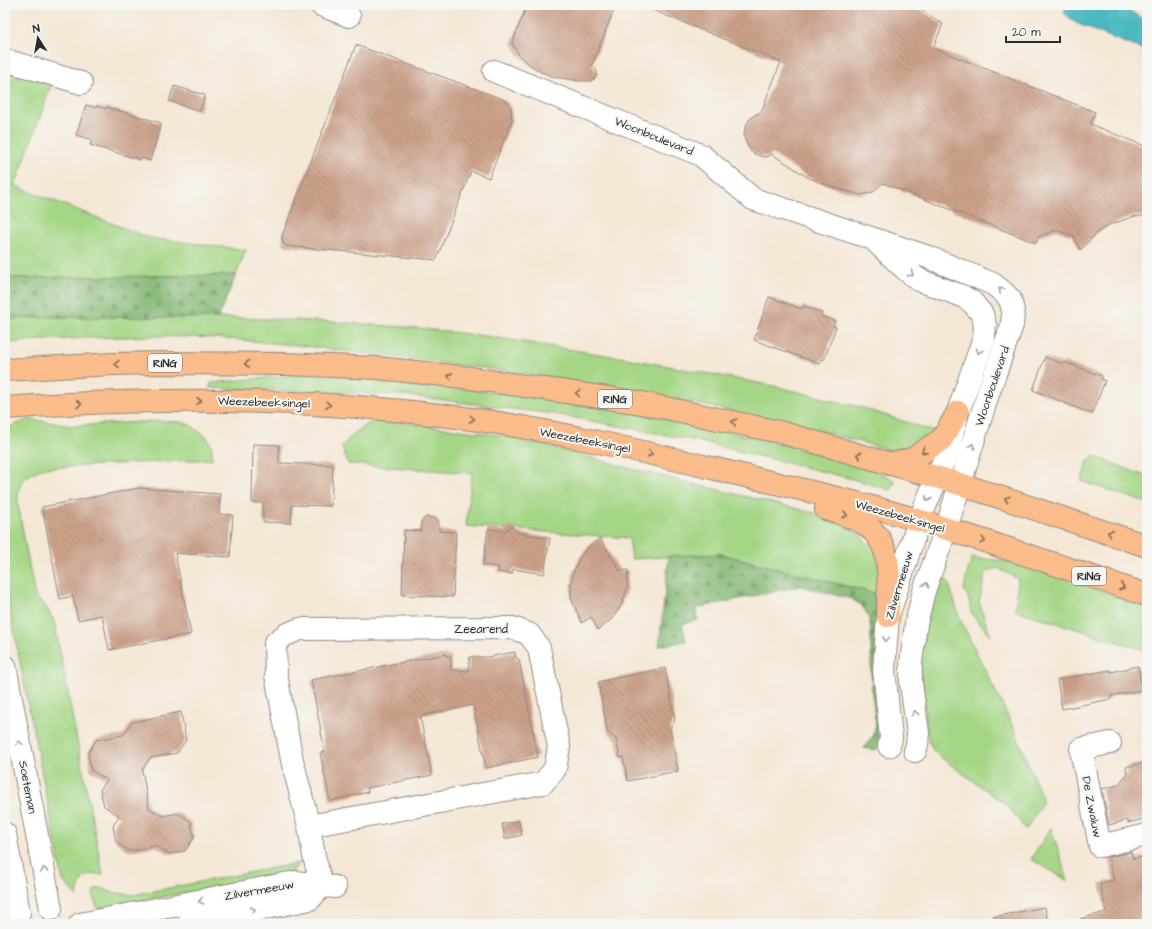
<svg xmlns="http://www.w3.org/2000/svg" width="1152" height="929" viewBox="0 0 1152 929" font-family="'Architects Daughter',sans-serif">
<style>
.grass{fill:#a4d685;stroke:#688058}
.forest{fill:url(#forest-firs);stroke:#57714e}
.water{fill:#49b8c0;stroke:#3a7276}
.building{fill:url(#building-back-hatch)}
.lines{fill:none;stroke-linecap:round;stroke-linejoin:round}
.minor-casing{stroke:#908980;stroke-width:24}
.major-casing{stroke:#908980;stroke-width:24}
.minor{stroke:#fff;stroke-width:22}
.major{stroke:#f9bc8a;stroke-width:22}
.oneway{stroke:#a0a0a0}
.oneway2{stroke:#886c56}
.labels{text-anchor:middle;stroke-width:4;stroke-linejoin:round;paint-order:stroke}
.shield{fill:#f6f6f2;stroke:#686867;stroke-width:1}
.shield-label{font-size:11px;font-weight:bold;fill:#2b2b2b}
.street-label{font-size:12px;fill:#2b2b2b;stroke:#f6f6f2}
</style>
<defs>
<pattern id="forest-firs" width="22" height="20" patternUnits="userSpaceOnUse"><rect width="22" height="20" fill="#83b772"/><path d="M5 1l3.5 6h-7zM16 11l3.5 6h-7z" fill="#6b955e"/></pattern>
<pattern id="building-back-hatch" width="6" height="6" patternUnits="userSpaceOnUse"><rect width="6" height="6" fill="#cda28b"/><path d="M-1 5l2 2M0 0l6 6M5-1l2 2" fill="none" stroke="#a78472"/></pattern>
</defs>
<rect width="100%" height="100%" fill="#f6f6f2"/>
<filter id="ink" filterUnits="userSpaceOnUse"><feTurbulence type="fractalNoise" baseFrequency=".025" numOctaves="2"/><feDisplacementMap in="SourceGraphic" scale="8" xChannelSelector="R" yChannelSelector="G"/><feConvolveMatrix kernelMatrix="1 2 1 2 8 2 1 2 1" color-interpolation-filters="sRGB"/></filter>
<filter id="wash" filterUnits="userSpaceOnUse"><feTurbulence type="fractalNoise" baseFrequency=".012" numOctaves="4" result="noise"/><feDisplacementMap in="SourceGraphic" scale="16" xChannelSelector="R" yChannelSelector="G"/><feGaussianBlur stdDeviation="0.9" result="paint"/><feColorMatrix in="noise" values="0 0 0 0 0 0 0 0 0 0 0 0 0 0 0 0 0 1.4 0 .05"/><feComposite in="paint" operator="in"/></filter>
<g filter="url(#wash)">
<rect width="100%" height="100%" fill="#f4e7d5"/>
<path class="grass" d="M5 56 56 72 15 186 150 238 246 250 236 275 5 278Z
M5 312 7 315 12 319 56 317 245 318 334 322 417 328 485 336 630 359 769 385 860 407 939 433 926 445 893 451 810 428 632 390 499 370 305 346 219 338 156 336 87 338 25 341 5 344Z
M307 374 398 381 534 397 618 409 725 431 773 442 874 469 895 481 891 490 849 478 693 440 554 414 402 395 209 388 211 383Z
M29 419 72 426 158 421 180 422 190 425 207 437 212 448V459L43 468C23 477 17 482 18 505L35 597 45 605 54 621 103 875C83 872 80 879 77 897L63 881 5 586V429Z
M377 419 514 437 636 470 814 513 843 524 860 535 870 545 877 554 881 595 721 554 632 559 629 538 466 526 472 473 348 464 342 447C352 434 362 426 377 419Z
M1094 456 1147 477V503L1081 481 1088 461Z
M972 558 1010 561 1147 605V651L1015 610 1018 579 998 568 986 572 979 602 990 635 971 613 969 599 964 590 966 578Z
M943 578 948 581 960 619 1015 731 1043 801 1026 830 1008 806 943 759 934 751 928 740 920 666 924 628 940 584Z
M1051 828 1068 881 1031 859Z
M299 863 292 873 97 909 93 892 96 889 102 888 111 892 133 895Z"/>
<path class="forest" d="M236 275 218 318 56 317 12 319 7 315 5 312V278Z
M721 554 881 595 882 742 876 750 863 748 872 738 876 725 872 694 871 662V627L868 615 862 606 852 599 801 586 696 608 698 620 682 624 686 641 659 646 669 556Z"/>
<path class="water" d="M1066 5H1121L1147 22V51L1112 38 1076 23 1064 13Z"/>
<g id="blocks">
<path class="building" d="M527 5H616L592 65 597 71V75L594 79 590 81H581L554 77 541 72 529 64 519 55 512 43Z
M640 5H913L943 24 933 48 1095 112 1090 124 1147 147V216H1135L1109 225 1098 232 1080 250 1073 236 1056 230 1038 237 1036 243 883 183 873 192 861 195 835 188 809 178 772 154 767 157 760 156 753 153 748 147 745 140 744 134 746 126 749 120 755 115 761 112 781 62Z
M356 45 500 98 507 102 511 109 512 120 489 178 471 171 436 260 286 246 283 243 282 236Z
M174 86 205 95 200 111 169 101Z
M86 105 96 108 97 106 106 109V107L161 123 150 161 142 158 141 160 90 145 92 140 76 135Z
M769 297 802 309 803 306 822 313 821 316 835 321 833 326 836 327 824 360 821 359 820 364 754 340Z
M1045 357 1063 364 1064 362 1102 376 1101 379 1105 381 1092 414 1033 390Z
M253 444 279 445V463L333 465 331 506 292 505 291 523 263 522V503H252Z
M139 488 220 494 219 514 233 515 230 557 175 553 191 634 109 650 102 615 78 620 73 596 60 599 42 507Z
M426 517 435 518 439 522V531L456 532 453 597 402 595 404 530 421 531V522Z
M512 526 518 533 550 538 544 574 513 569 512 574 498 572 499 567 483 565 488 529 505 531Z
M600 538 620 571 628 570 627 588 622 604 612 619 598 630 591 617 582 623 571 598V587L573 573 580 557 589 546Z
M515 652 516 658 519 659 538 757 486 768 473 705 420 716 432 775 367 788 368 792 330 801 320 753 325 752 311 680 446 654V656H451V670L468 671 470 657H488Z
M1138 666 1142 690 1111 696V699L1062 709 1057 680 1110 670 1111 672Z
M665 668 675 720 670 728 678 771 628 781 623 757 620 758 616 739 608 733 598 682Z
M181 712 186 740 177 753 150 758 142 770 149 808 162 816 178 813 191 822 194 838 185 851 169 854 156 846 129 851 116 842 113 826 119 816 104 806 100 790 107 780 91 770 88 753 96 740 123 735 132 722Z
M1147 762V818L1128 823V820L1109 825 1102 789 1118 785 1127 774 1126 767Z
M519 821 522 835 505 839 502 824Z
M1131 852 1133 859 1147 856V924H1080V919L1106 912 1100 883 1114 880 1108 857Z
M1045 907 1048 924H994L993 917Z"/>
</g>
</g>
<g filter="url(#ink)">
<use href="#blocks" fill-opacity="0" stroke="#908980" stroke-width="1"/>
<g class="lines">
<defs>
<path id="minor" d="M321 5 349 16
M5 60 81 83
M494 71 701 155 753 199 928 257 993 284 1002 291 1010 299 1013 311 1012 325 988 394 946 529 924 591 916 624 911 663V683L918 733 917 745 915 751
M877 243 905 269 919 280 962 296 972 302 982 314 985 325 984 338 958 412 947 453 919 521 888 616 884 670 891 738 889 746
M5 666 51 909
M1110 743 1081 749 1100 846 1147 835
M309 826 543 783 555 769 559 747 539 648 529 634 513 628 300 629 285 635 275 643 276 675 292 760 309 826 314 856 322 886
M5 834 19 913
M80 924 295 882 335 887
M188 924 310 899 322 886"/>
<path id="major" d="M5 370 113 364 159 363 286 364 377 368 463 377 642 403 780 432 960 484 1147 546
M5 408C163 396 322 398 479 420 560 432 640 451 720 470 796 488 872 505 947 529 1014 550 1080 573 1147 595
M890 464 912 459 942 439 958 412
M826 509C835 512 844 514 852 518 897 535 888 577 888 616"/>
</defs>
<use href="#minor" class="minor-casing"/>
<use href="#major" class="major-casing"/>
<use href="#minor" class="minor"/>
<use href="#major" class="major"/>
</g>
<defs><path id="oneway-chevron" d="M-2-3.5L2.5 0L-2 3.5" fill="none" stroke-width="1.6" stroke-linecap="round" stroke-linejoin="round"/></defs>
<g class="oneway">
<use href="#oneway-chevron" transform="translate(911 274) rotate(37)"/>
<use href="#oneway-chevron" transform="translate(1001 290) rotate(-138)"/>
<use href="#oneway-chevron" transform="translate(979 351) rotate(109)"/>
<use href="#oneway-chevron" transform="translate(972 446) rotate(-72)"/>
<use href="#oneway-chevron" transform="translate(928 499) rotate(113)"/>
<use href="#oneway-chevron" transform="translate(926 585) rotate(-70)"/>
<use href="#oneway-chevron" transform="translate(886 639) rotate(95)"/>
<use href="#oneway-chevron" transform="translate(915 713) rotate(-98)"/>
<use href="#oneway-chevron" transform="translate(19 743) rotate(-101)"/>
<use href="#oneway-chevron" transform="translate(44 870) rotate(-101)"/>
<use href="#oneway-chevron" transform="translate(201 901) rotate(169)"/>
<use href="#oneway-chevron" transform="translate(253 910) rotate(-12)"/>
</g>
<g class="oneway2">
<use href="#oneway-chevron" transform="translate(117 364) rotate(179)"/>
<use href="#oneway-chevron" transform="translate(247 364) rotate(-180)"/>
<use href="#oneway-chevron" transform="translate(450 376) rotate(-174)"/>
<use href="#oneway-chevron" transform="translate(578 393) rotate(-171)"/>
<use href="#oneway-chevron" transform="translate(199 401)"/>
<use href="#oneway-chevron" transform="translate(79 404) rotate(-2)"/>
<use href="#oneway-chevron" transform="translate(328 405) rotate(3)"/>
<use href="#oneway-chevron" transform="translate(472 419) rotate(7)"/>
<use href="#oneway-chevron" transform="translate(734 422) rotate(-168)"/>
<use href="#oneway-chevron" transform="translate(924 451) rotate(145)"/>
<use href="#oneway-chevron" transform="translate(650 454) rotate(13)"/>
<use href="#oneway-chevron" transform="translate(859 455) rotate(-164)"/>
<use href="#oneway-chevron" transform="translate(1007 499) rotate(-162)"/>
<use href="#oneway-chevron" transform="translate(845 515) rotate(18)"/>
<use href="#oneway-chevron" transform="translate(1110 533) rotate(-161)"/>
<use href="#oneway-chevron" transform="translate(983 541) rotate(18)"/>
<use href="#oneway-chevron" transform="translate(1122 587) rotate(18)"/>
</g>
</g>
<g class="labels">
<g class="shield">
<rect x="148" y="354" width="34" height="18" rx="3"/>
<rect x="598" y="390" width="34" height="18" rx="3"/>
<rect x="1072" y="567" width="34" height="18" rx="3"/>
</g>
<g class="shield-label">
<text x="165" y="367">RING</text>
<text x="615" y="403">RING</text>
<text x="1089" y="580">RING</text>
</g>
<g class="street-label">
<text transform="translate(654 136) rotate(22)" y="4">Woonboulevard</text>
<text transform="translate(992 386) rotate(-71)" y="4">Woonboulevard</text>
<text transform="translate(264 402) rotate(2)" y="4">Weezebeeksingel</text>
<text transform="translate(585 440) rotate(11)" y="4">Weezebeeksingel</text>
<text transform="translate(900 516) rotate(16)" y="4">Weezebeeksingel</text>
<text transform="translate(899 585) rotate(-73)" y="4">Zilvermeeuw</text>
<text x="481" y="633">Zeearend</text>
<text transform="translate(28 787) rotate(79)" y="4">Soeteman</text>
<text transform="translate(1092 807) rotate(79)" y="4">De Zwaluw</text>
<text transform="translate(259 890) rotate(-10)" y="4">Zilvermeeuw</text>
</g>
</g>
<rect width="1152" height="929" fill="none" stroke="#f6f6f2" stroke-width="20"/>
<g transform="translate(38 38) rotate(349)" stroke="#f6f6f2" stroke-width="3" paint-order="stroke">
<path d="M0-3L7 15L0 10L-7 15Z" fill="#2b2b2b"/>
<text y="-6" font-size="11" font-weight="bold" text-anchor="middle" fill="#2b2b2b">N</text>
</g>
<path d="M1006 36v6h54v-6" fill="none" stroke="#2b2b2b" stroke-width="2"/>
<text x="1012" y="36" font-size="12" fill="#2b2b2b" stroke="#f6f6f2" stroke-width="3" paint-order="stroke">20 m</text>
</svg>
